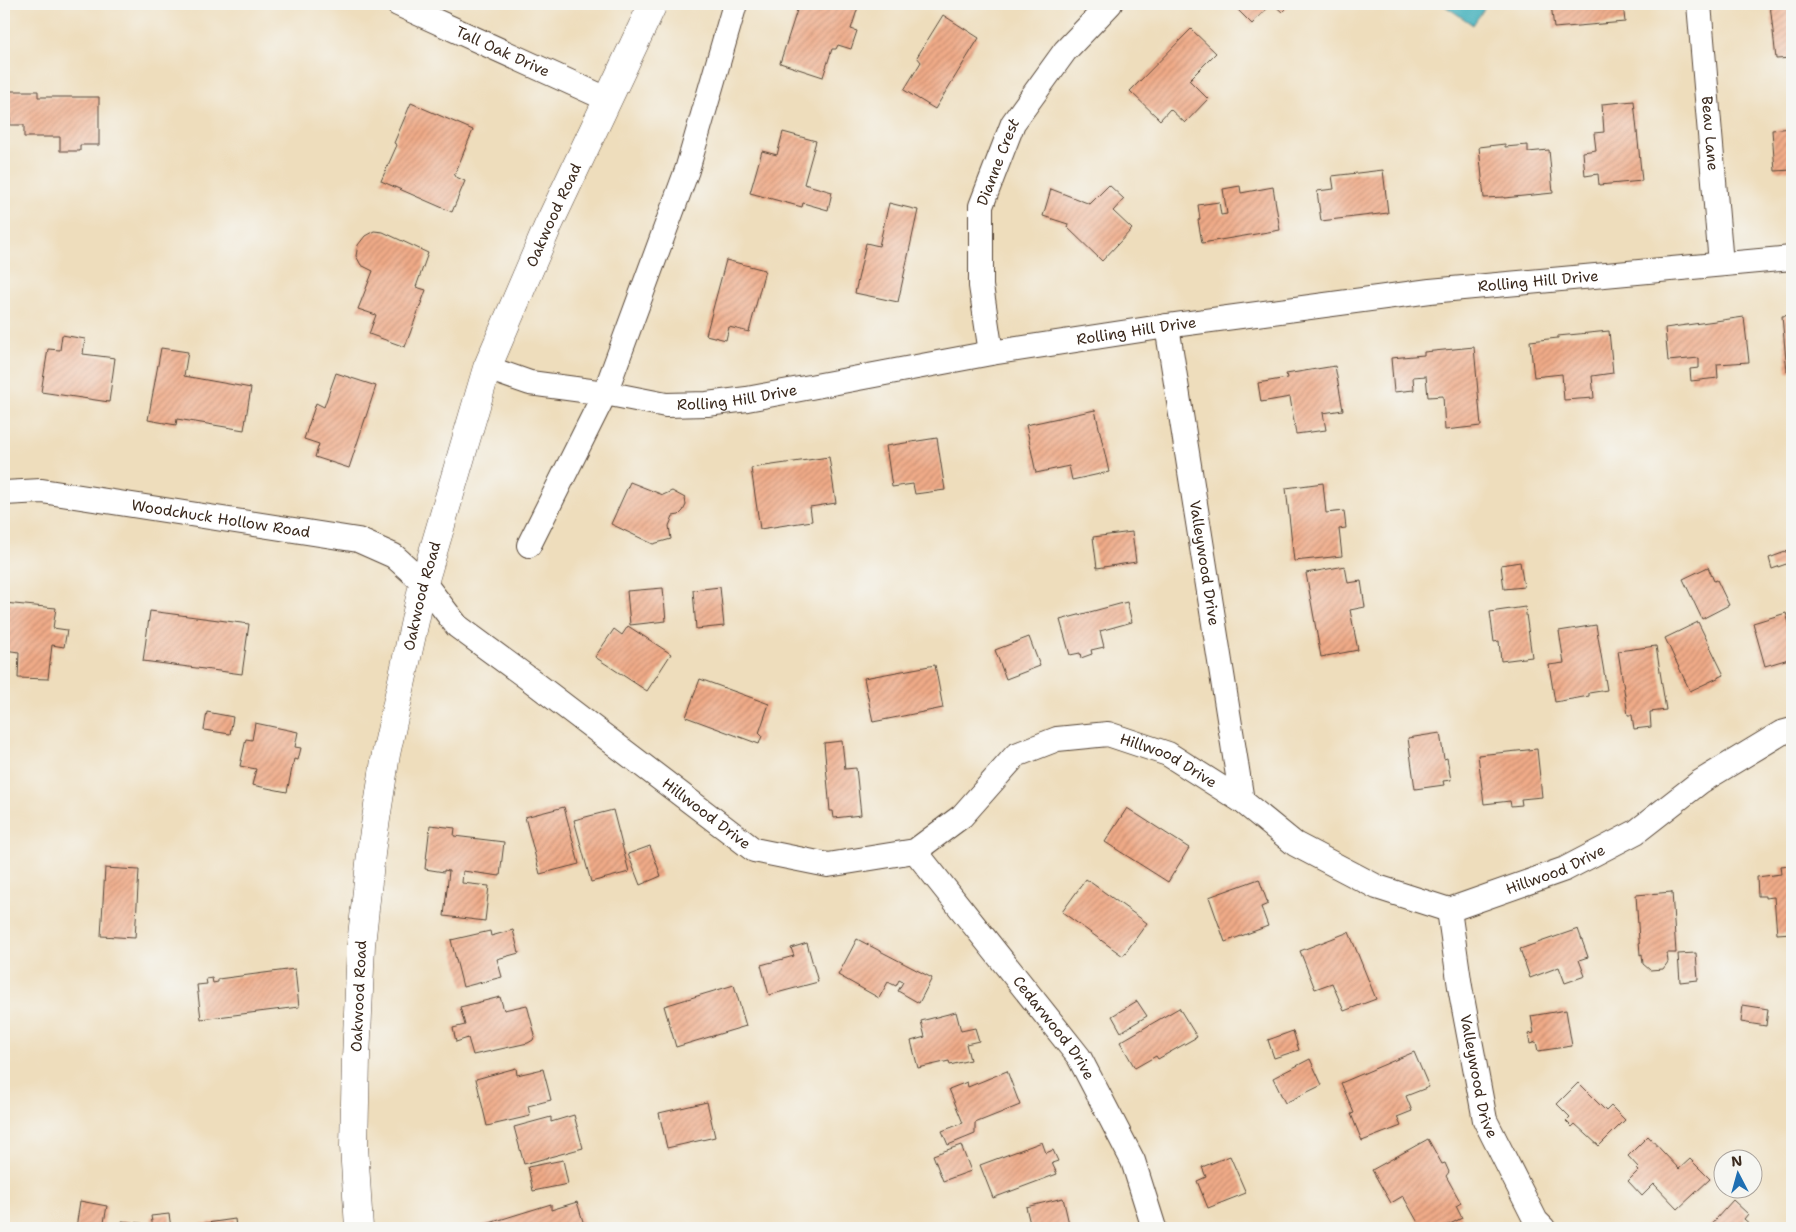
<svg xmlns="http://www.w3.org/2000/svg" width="1796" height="1232" viewBox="0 0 1796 1232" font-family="'Shantell Sans',sans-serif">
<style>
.water{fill:url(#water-ripples);stroke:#3c6c6c}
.building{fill:url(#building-hatch)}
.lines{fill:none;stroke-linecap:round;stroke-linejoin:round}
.minor-casing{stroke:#564536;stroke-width:26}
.secondary-casing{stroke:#564536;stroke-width:29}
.minor{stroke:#fff;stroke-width:24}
.secondary{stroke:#fff;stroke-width:28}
.labels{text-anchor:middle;stroke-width:4.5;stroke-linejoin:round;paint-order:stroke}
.street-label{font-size:15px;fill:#3b2a1e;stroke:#f6f6f2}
</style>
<defs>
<pattern id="water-ripples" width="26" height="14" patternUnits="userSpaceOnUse" patternTransform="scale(1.25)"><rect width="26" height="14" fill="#3eaeba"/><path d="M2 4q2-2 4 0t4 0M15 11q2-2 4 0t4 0" fill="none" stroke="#358e97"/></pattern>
<pattern id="building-hatch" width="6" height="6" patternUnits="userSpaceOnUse" patternTransform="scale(1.25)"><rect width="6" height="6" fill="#f0ab88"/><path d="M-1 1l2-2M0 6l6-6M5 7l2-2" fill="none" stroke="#c48b6f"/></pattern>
</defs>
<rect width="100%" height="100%" fill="#f6f6f2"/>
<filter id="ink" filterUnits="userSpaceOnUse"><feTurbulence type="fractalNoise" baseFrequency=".02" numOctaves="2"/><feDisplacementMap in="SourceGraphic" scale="10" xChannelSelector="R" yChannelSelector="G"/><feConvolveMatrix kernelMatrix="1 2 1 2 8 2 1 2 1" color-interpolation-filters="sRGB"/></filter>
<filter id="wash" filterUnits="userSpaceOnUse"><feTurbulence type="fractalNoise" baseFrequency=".0096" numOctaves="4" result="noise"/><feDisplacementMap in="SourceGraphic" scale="20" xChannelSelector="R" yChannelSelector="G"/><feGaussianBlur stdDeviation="1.12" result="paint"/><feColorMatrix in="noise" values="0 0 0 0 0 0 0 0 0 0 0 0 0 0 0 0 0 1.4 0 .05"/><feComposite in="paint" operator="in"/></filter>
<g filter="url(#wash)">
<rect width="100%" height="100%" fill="#eeddbc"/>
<path class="water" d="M1442 4H1482L1486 6 1473 25Z"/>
<g id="blocks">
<path class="building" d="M799 4H859L851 29 857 31 851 49 838 45 836 49H832L823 77 780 63Z
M1232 4H1271L1252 24Z
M1273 4H1290L1282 12Z
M1551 4H1623L1625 22 1554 28Z
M1770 4H1790V6H1792V58L1776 59Z
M943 15 979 38 935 109 904 90 921 62 917 57Z
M1191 29 1216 53 1189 80 1208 99 1185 123 1170 109 1160 120 1130 91Z
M10 91H38V97H99V145H80V151H60V137H24V125H10Z
M1634 101 1642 181 1599 185 1598 174 1585 176 1583 152 1596 150 1594 133 1604 132 1602 104Z
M411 103 473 130 454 176 465 181 452 212 381 181 397 145 394 143Z
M1789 110H1792V170L1775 171 1772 130 1791 128Z
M783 132 816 141 804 184 832 192 828 210 803 203 802 207 750 193 762 151 777 155Z
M1505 144V147L1528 145V152L1549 150 1553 193 1504 198V197L1484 198 1479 147Z
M1383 170 1388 213 1321 221 1317 191 1334 189 1332 176Z
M1109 185 1124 199 1113 211 1132 229 1102 261 1067 227 1068 224 1043 216 1051 189 1090 204Z
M1240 186 1241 193 1273 187 1280 230 1202 243 1198 220 1200 219 1198 205 1219 202 1221 215 1227 214 1223 189Z
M889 203 918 210 898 302 855 293 866 243 879 246Z
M374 231 383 232 428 253 416 287 426 290 405 347 369 334 376 315 358 309 373 271 361 265 356 256 358 245 365 236Z
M726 260 765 270 749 332 729 327 726 340 706 335Z
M1792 315V371L1787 372 1782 316Z
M1744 317 1749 362 1717 364 1718 378 1691 381 1690 369 1699 368V358L1668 361 1665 328Z
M1609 331 1613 373 1592 376 1594 398 1564 400 1562 374 1534 377 1530 341 1558 338V336Z
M62 335 85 339 83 354 115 358 109 402 41 392 48 349 60 350Z
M1474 347 1481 426 1445 430 1443 396 1428 397 1426 376 1413 377 1414 390 1394 392 1391 358 1424 355V352Z
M161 348 188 352 184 376 251 388 244 430 177 419 176 425 148 420Z
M1335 366 1343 410 1323 413 1326 430 1296 434 1290 397 1261 402 1258 383 1287 378 1286 374Z
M336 373 376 386 349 468 315 457 319 444 304 439 316 403 324 407Z
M1095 410 1109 472 1072 480 1069 466 1036 473 1026 425Z
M937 438 945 490 915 494 913 484 892 487 886 446Z
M829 457 836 503 810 507 812 521 760 529 751 468Z
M630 482 663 495 672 491 685 498 686 505 683 511 679 515 673 516 669 526 671 539 653 544 611 524Z
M1323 483 1326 513 1344 511 1346 528 1339 529 1342 556 1294 561 1286 488Z
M1132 532 1136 562 1097 568 1093 537Z
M1788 551 1792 562 1772 569 1769 558Z
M1520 562 1524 587 1504 589 1501 565Z
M1345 566 1348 583 1361 581 1365 607 1350 610 1358 650 1321 657 1306 573Z
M1708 567 1714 581 1717 580 1729 605 1702 619 1683 579Z
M720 587 724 626 696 629 693 590Z
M663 588 666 621 630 625 627 591Z
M1127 602 1132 622 1100 631 1104 647 1091 650 1092 654 1081 658 1080 653 1070 655 1060 620Z
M4 603 56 608 53 628 67 630 64 647 52 645 48 679 18 678 19 652 4 650Z
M1525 607 1532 657 1501 661 1499 641 1494 642 1490 612Z
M150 611 249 624 242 674 143 661Z
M1786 613 1792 633V658L1765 666 1753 623Z
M1698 622 1724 675 1690 691 1665 638Z
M1596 625 1607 690 1589 693V696L1555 702 1549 665 1564 663 1559 631Z
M628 626 671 654 647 691 595 657 614 629 622 635Z
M1029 637 1040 666 1006 679 995 650Z
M1656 646 1666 710 1650 712 1651 727 1634 729 1632 715H1628L1618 651Z
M935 665 943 708 873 722 864 678Z
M700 679 769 704 759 733 762 736 759 744 686 717Z
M207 712 233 717 230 734 204 730Z
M255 723 298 732 295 747 301 748 298 760 294 759 287 792 252 785 256 769 240 766 246 739 252 740Z
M1440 733 1444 759 1447 758 1451 780 1443 781 1444 785 1415 789 1408 738Z
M842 741 845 769 856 768 861 815 834 818 833 811H830L824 743Z
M1537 749 1542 797 1521 799 1522 805 1511 806 1510 801 1484 804 1478 755Z
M564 807 579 864 540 874 525 817Z
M1127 808 1189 848 1168 882 1105 842Z
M613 810 629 872 591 882 574 820Z
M430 825 455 828 454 836 504 842 500 876 463 871 462 883 489 886 485 921 444 916 449 871 444 870V872L425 869Z
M650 846 661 876 640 885 628 854Z
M1792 865V933L1777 934 1774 897 1765 898V896H1758L1757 877 1781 874 1780 866Z
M105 868 139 870 135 938 101 936Z
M1086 879 1147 923 1123 956 1062 912Z
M1259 879 1268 904 1261 907 1268 926 1225 942 1209 897Z
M1672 892 1676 953H1667L1668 962 1663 969 1650 970 1643 964 1642 954 1640 955 1636 895Z
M1578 929 1588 957 1579 960 1585 976 1565 983 1559 967 1530 978 1520 949Z
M513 930 519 953 497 959 502 977 463 987 451 940 490 931 491 936Z
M1349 932 1376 999 1344 1011 1332 983 1315 989 1300 951Z
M857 939 932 978 919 1003 898 991 903 982 899 980 896 986 888 982 879 998 838 975Z
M807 943 818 982 769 995 761 965 794 956 791 948Z
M1696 953 1698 980 1680 982 1678 954Z
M295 969 299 1007 201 1019 197 985 207 984 206 979 212 978 213 983 218 982V979Z
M734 985 746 1026 676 1047 664 1006Z
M500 997 504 1010 527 1005 535 1035 533 1040 528 1043 473 1055 468 1038 456 1042 453 1028 465 1025 460 1007Z
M1137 1001 1147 1016 1121 1032 1112 1016Z
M1743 1005 1768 1009 1766 1026 1741 1022Z
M1179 1008 1197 1037 1158 1059 1156 1056 1135 1068 1120 1042Z
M1566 1010 1572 1046 1538 1051 1536 1042 1530 1044 1528 1034 1534 1033 1531 1016Z
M956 1012 961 1031 975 1028 979 1041 966 1044 970 1060 950 1065 949 1061 918 1068 911 1041 925 1037 921 1021Z
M1293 1031 1299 1050 1274 1058 1268 1040Z
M1414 1052 1429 1087 1406 1096 1412 1111 1397 1117 1401 1126 1362 1141 1351 1114 1354 1113 1341 1083Z
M1310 1059 1322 1085 1285 1103 1273 1078Z
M516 1068 517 1075 543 1069 551 1100 528 1106 530 1116 487 1126 476 1079Z
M1007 1071 1020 1105 975 1123V1134L948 1145 942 1131 963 1123 949 1089 967 1082 968 1087Z
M1578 1083 1606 1111 1611 1106 1625 1120 1599 1146 1575 1124 1572 1127 1566 1121 1570 1117 1557 1104Z
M707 1102 715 1137 667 1148 659 1113Z
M574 1115 583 1148 524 1164 514 1127 551 1117V1122Z
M1648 1136 1679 1169 1690 1159 1710 1179 1678 1209 1654 1184 1642 1196 1628 1181 1638 1171 1636 1169 1638 1167 1628 1156Z
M1428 1139 1442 1164 1445 1163 1449 1172 1446 1176 1461 1203 1456 1206 1462 1218 1442 1228H1421L1403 1196 1391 1203 1372 1170Z
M1042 1142 1046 1153 1053 1150 1058 1161 1052 1163 1057 1174 993 1198 980 1165Z
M961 1145 971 1171 943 1181 933 1155Z
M1230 1156 1246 1193 1208 1208 1197 1181 1206 1177 1202 1167Z
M563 1160 568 1184 533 1191 528 1167Z
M1063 1198 1070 1228H1031L1026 1207Z
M1733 1200 1748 1214 1744 1219 1751 1225 1748 1228H1708Z
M80 1201 107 1206 103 1228H76Z
M577 1202 585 1228H484L483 1225 551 1204V1210Z
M169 1214 171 1228H153L151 1216Z
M235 1219 236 1228H179V1227Z
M122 1221 147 1224 146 1228H121Z"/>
</g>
</g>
<g filter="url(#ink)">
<use href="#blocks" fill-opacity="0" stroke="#564536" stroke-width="1"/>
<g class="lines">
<defs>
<g id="minor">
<path id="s1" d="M398 4 607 99"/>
<path id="s2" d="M1699 4 1721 264"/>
<path id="s3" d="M1167 326 1242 801"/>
<path id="s4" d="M991 353 981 286V206L1013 123 1065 51 1110 4"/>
<path id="s5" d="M487 368 530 383 605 393 666 405 707 404 747 399 991 353 1167 326 1430 291 1792 258"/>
<path id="s6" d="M4 493 42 491 358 540 394 556 424 583 457 626 532 681 754 850 828 865 915 851 962 816 1016 755 1057 739 1108 734 1168 754 1242 801 1295 844 1377 887 1449 910 1565 869 1636 832 1700 782 1781 733 1792 730"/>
<path d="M529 545 605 393 687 170 735 4"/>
<path id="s7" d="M915 851 1079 1057 1133 1161 1154 1228"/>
<path id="s8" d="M1449 910 1460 987 1485 1120 1536 1221 1543 1228"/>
</g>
<g id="secondary">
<path id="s9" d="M359 1228 354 1146 356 1059 361 945 372 845 386 754 421 593 487 368 548 226 653 4"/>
</g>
</defs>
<use href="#minor" class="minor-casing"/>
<use href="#secondary" class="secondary-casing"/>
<use href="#minor" class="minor"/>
<use href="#secondary" class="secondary"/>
</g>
</g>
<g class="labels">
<g class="street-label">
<text dy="5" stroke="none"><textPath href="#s1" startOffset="115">Tall Oak Drive</textPath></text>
<text dy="5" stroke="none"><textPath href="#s2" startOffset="130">Beau Lane</textPath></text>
<text dy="5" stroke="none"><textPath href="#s4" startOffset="195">Dianne Crest</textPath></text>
<text dy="5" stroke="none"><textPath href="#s9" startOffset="1042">Oakwood Road</textPath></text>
<text dy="5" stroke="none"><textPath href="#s5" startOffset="1065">Rolling Hill Drive</textPath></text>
<text dy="5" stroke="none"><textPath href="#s5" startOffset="660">Rolling Hill Drive</textPath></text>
<text dy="5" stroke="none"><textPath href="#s5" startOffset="255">Rolling Hill Drive</textPath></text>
<text dy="5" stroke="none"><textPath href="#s6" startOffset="219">Woodchuck Hollow Road</textPath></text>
<text dy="5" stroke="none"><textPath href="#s3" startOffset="240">Valleywood Drive</textPath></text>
<text dy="5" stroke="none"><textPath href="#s9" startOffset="638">Oakwood Road</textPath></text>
<text dy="5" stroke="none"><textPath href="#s6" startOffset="1329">Hillwood Drive</textPath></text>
<text dy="5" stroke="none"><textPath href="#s6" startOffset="804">Hillwood Drive</textPath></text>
<text dy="5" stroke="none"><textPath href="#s6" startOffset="1764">Hillwood Drive</textPath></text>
<text dy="5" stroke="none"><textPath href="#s9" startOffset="232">Oakwood Road</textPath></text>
<text dy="5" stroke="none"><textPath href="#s7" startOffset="225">Cedarwood Drive</textPath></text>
<text dy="5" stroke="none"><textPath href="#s8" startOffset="169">Valleywood Drive</textPath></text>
</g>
</g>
<rect width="1796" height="1232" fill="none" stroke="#f6f6f2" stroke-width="20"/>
<g transform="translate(1738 1174) rotate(354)"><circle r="24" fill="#f6f6f2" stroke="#aba49d"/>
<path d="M0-4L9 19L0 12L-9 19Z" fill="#1f6fb2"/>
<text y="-8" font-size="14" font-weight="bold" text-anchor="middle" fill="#3b2a1e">N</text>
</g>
</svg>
